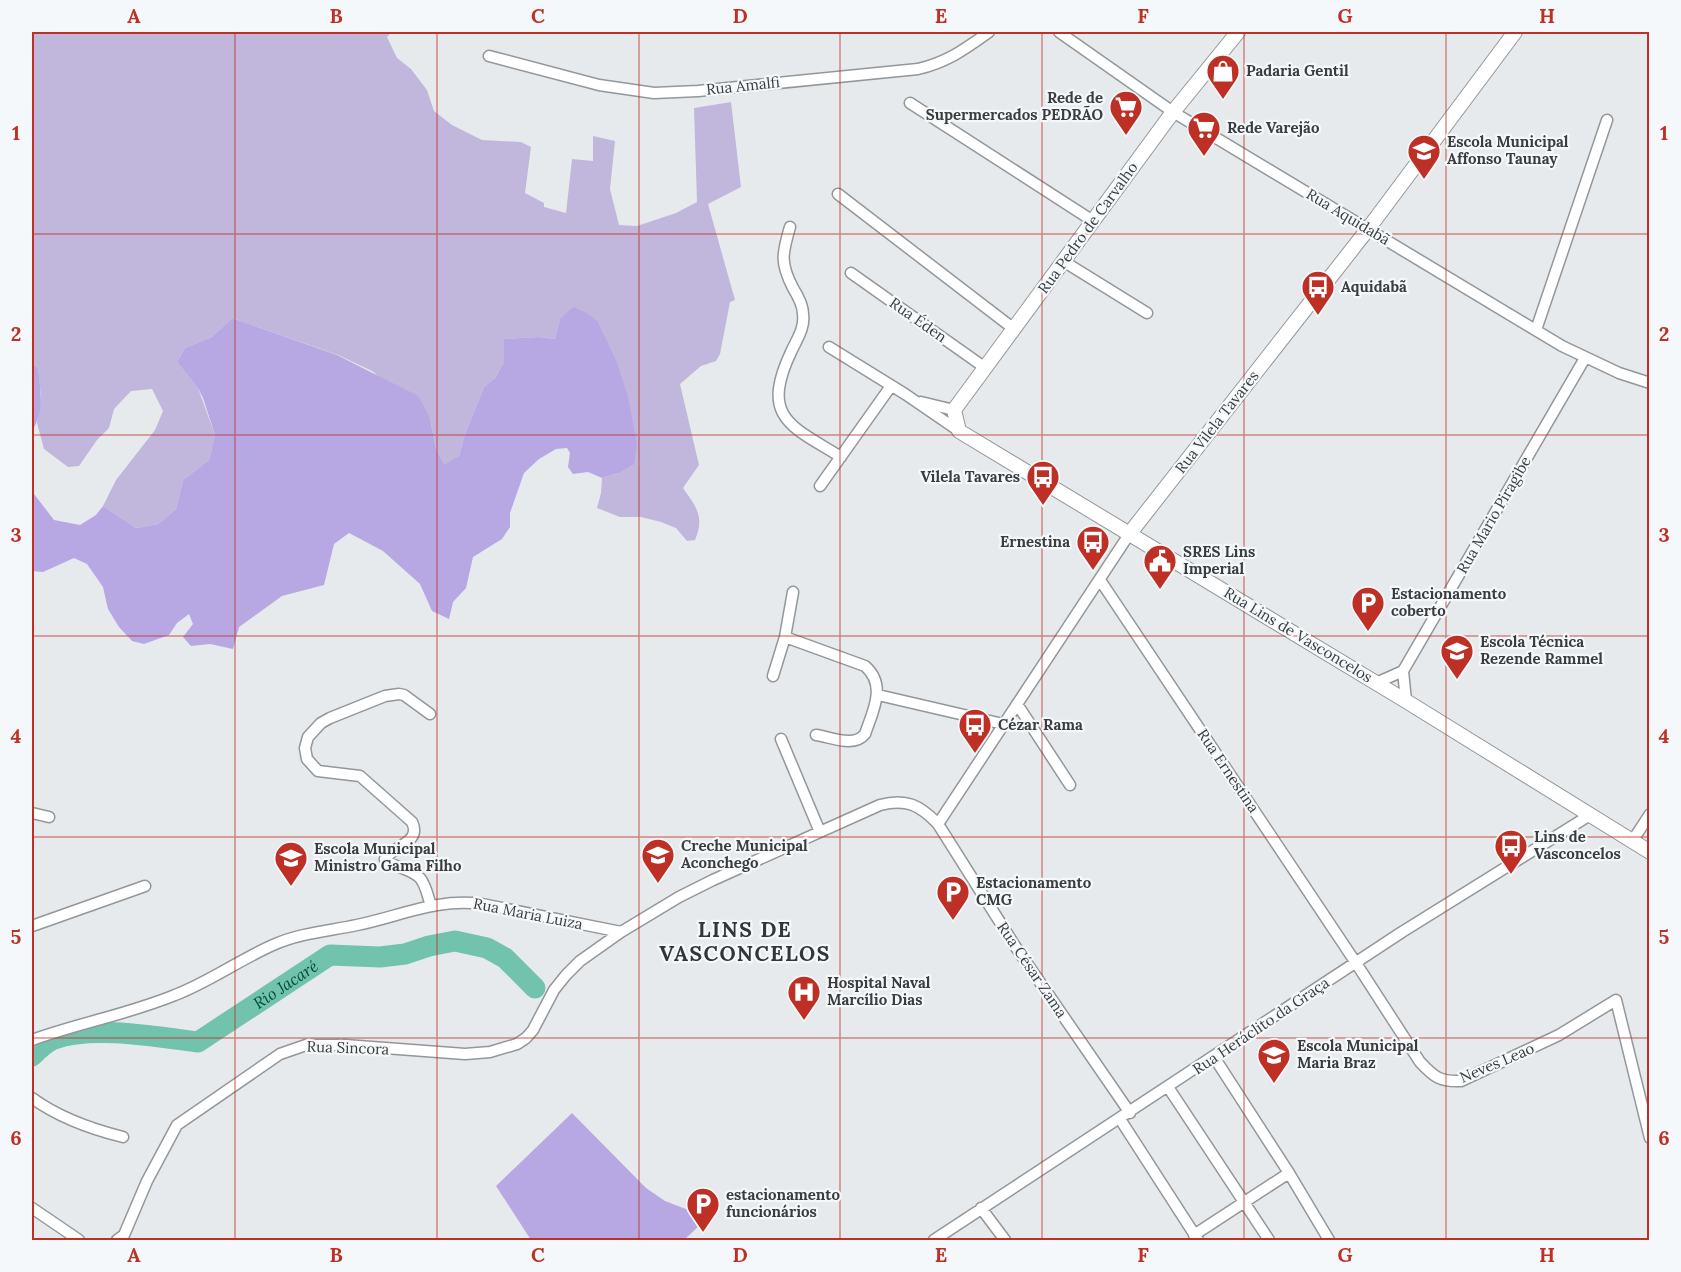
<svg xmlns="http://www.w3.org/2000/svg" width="1681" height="1272" viewBox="0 0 1681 1272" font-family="Lora,serif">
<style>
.green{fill:#c1b7dc}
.forest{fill:#b7a7e3}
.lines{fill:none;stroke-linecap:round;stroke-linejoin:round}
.river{stroke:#72c3ad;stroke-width:21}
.minor-casing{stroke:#939799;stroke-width:13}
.tertiary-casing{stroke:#939799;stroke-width:16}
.minor{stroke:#fff;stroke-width:10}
.tertiary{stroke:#fff;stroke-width:14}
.grid{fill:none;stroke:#be3025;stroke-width:1.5;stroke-opacity:0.55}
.labels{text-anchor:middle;stroke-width:4.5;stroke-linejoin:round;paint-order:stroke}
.poi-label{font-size:15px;font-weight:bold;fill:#3a3c3d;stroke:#f4f8fa;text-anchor:start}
.street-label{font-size:15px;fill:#3a3c3d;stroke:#f4f8fa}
.water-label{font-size:16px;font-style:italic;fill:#004b3d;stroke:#f4f8fa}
.district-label{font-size:21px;font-weight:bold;letter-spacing:1.5px;fill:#333637;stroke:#f4f8fa}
.neatline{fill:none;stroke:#be3025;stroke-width:2}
.grid-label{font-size:20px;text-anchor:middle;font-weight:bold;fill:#be3025}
</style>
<rect width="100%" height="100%" fill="#e7eaed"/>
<path class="green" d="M32 32H391L387 37 397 58 411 69 427 90 434 111 452 125 482 140 521 142 531 147 525 193 544 203V207L566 213 572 159 593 161V136L615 141 610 189 619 225 637 226 676 213 697 202 694 108 731 102 741 187 708 204 735 300 730 302 720 354 716 361 701 366 680 384 699 465 683 488C696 506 705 517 695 540L687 541 676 528 661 522 641 517H620L597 508 601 493 602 478 618 473 637 442C628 397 618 365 599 323L560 319 555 339 539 337 505 339 504 362 495 378 484 387 465 434 459 456 444 466 436 449 430 418 372 371 338 355 232 318 212 337 185 348 177 362 198 388 215 435 209 460 183 480 176 509 158 524 136 528 103 506 116 480 155 430 163 411 152 389 131 391 114 409 109 428 97 440 79 466 68 467 44 449 37 423 41 395 38 368 32 364Z"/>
<path class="forest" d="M573 307 587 313 599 323 617 363 628 397 637 442 634 464 618 473 602 478 588 472 573 474 568 467 570 453 567 448 556 449 539 459 524 473 510 513V527L502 539 473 557 466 588 453 602 449 619 432 611 420 584 383 551 349 533 334 544 324 585 282 596 239 627 233 649 210 644 191 646 183 637 193 624 189 614 177 623 169 635 144 644 132 641 119 627 108 609 103 587 87 564 74 558 43 572 32 571V488L34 494 54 520 80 525 96 515 103 506 136 528 158 524 176 509 183 480 209 460 215 435 203 398 198 388 177 362 185 348 212 337 232 318 337 355 418 396 430 418 436 449 444 465 459 456 465 434 484 387 495 378 504 362V339L539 337 555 339 560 319Z
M32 364 38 368C41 389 44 413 32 431Z
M572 1113 646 1188 665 1201 691 1211 700 1225 684 1240H531L496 1186Z"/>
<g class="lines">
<path class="river" id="s1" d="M32 1056C39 1049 45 1043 54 1039 93 1025 158 1037 198 1042L330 955 380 957 405 954 429 946 455 941 487 948 505 958 535 988"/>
<defs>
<path id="minor" d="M1059 32 1173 112 1562 346 1619 373 1650 383
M489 56 599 85 654 93 698 91 918 69C948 62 965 49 989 32
M910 103 1093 221
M838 194 1014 329
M790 227C782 254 780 263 793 288 798 296 803 305 803 314 805 328 797 339 791 352 760 418 791 426 841 457
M1063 261 1147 313
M851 273 984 367
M1536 330 1607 120
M829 347 905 394 959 431
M921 402 954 410
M820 486 891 386
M1100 580 1356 963 1420 1062C1434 1077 1440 1082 1461 1081L1559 1035 1616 1000 1650 1138
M785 637 865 666C887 685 873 711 865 734 854 748 831 737 816 735
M1403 671 1406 701
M773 676 785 637 793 592
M1376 683 1403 671 1585 358
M878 695 1003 724
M1017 704 1070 785
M430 714 404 695 399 694 385 696 330 718 321 723 308 737 305 748 307 759 318 771 360 776 412 822C422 843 394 845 385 859 394 868 410 868 420 878 426 885 428 897 431 906
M781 739 820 832
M32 813 49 817
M938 824 1130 533
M1633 840 1650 814
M32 926 145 886
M32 1040C79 1023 129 1014 175 995 209 982 239 960 273 945 300 933 328 931 357 925 401 916 436 898 482 904L621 932
M1214 1057 1289 1173 1329 1240
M1168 1087 1269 1240
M32 1098C58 1117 91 1129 123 1137
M1120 1119 1198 1240
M32 1208 79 1240
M981 1208 1005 1240
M1194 1235 1289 1173
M117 1240 124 1235 147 1181 177 1125 280 1054 306 1045H345L465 1054 490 1052 517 1044 526 1038 533 1030 554 990 566 975 580 961 621 932 679 897 713 880 880 805C906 798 920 805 938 824L1015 946 1130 1113
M934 1240 1402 932 1590 815"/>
<path id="tertiary" d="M1238 32 1173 112 954 410 959 431 1406 701 1650 852
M1130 533 1368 229 1515 32"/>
</defs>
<use href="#minor" class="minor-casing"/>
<use href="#tertiary" class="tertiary-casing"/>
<use href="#minor" class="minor"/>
<use href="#tertiary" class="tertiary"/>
</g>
<path class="grid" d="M235 32V1240M437 32V1240M639 32V1240M840 32V1240M1042 32V1240M1244 32V1240M1446 32V1240M32 234H1650M32 435H1650M32 636H1650M32 837H1650M32 1038H1650"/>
<defs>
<symbol id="shop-pin" viewBox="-11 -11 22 30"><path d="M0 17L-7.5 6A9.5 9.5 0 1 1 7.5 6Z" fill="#be3025" stroke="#f4f8fa"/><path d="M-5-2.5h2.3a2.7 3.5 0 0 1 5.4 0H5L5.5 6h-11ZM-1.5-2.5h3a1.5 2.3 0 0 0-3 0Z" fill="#fff"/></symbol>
<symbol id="supermarket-pin" viewBox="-11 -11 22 30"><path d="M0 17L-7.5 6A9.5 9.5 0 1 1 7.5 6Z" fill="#be3025" stroke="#f4f8fa"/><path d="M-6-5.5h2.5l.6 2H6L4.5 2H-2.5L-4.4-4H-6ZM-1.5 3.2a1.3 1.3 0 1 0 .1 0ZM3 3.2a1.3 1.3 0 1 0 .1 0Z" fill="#fff"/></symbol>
<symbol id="school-pin" viewBox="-11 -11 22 30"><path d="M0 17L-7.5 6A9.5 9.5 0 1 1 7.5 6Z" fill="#be3025" stroke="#f4f8fa"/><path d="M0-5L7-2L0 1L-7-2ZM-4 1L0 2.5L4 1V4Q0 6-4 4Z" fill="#fff"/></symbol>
<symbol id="bus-pin" viewBox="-11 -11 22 30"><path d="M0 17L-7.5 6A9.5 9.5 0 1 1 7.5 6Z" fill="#be3025" stroke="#f4f8fa"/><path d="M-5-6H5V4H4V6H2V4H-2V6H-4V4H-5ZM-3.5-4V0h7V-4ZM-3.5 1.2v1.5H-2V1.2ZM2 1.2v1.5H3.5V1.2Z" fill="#fff"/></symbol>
<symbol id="civic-pin" viewBox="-11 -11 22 30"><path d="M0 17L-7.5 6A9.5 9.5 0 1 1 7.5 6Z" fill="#be3025" stroke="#f4f8fa"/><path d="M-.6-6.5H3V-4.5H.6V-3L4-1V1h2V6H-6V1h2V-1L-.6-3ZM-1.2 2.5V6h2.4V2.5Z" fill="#fff"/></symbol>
<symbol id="parking-pin" viewBox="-11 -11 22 30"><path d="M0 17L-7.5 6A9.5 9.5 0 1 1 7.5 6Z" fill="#be3025" stroke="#f4f8fa"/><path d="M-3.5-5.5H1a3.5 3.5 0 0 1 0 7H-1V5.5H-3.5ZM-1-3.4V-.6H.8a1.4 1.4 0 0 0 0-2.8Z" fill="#fff"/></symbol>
<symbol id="hospital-pin" viewBox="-11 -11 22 30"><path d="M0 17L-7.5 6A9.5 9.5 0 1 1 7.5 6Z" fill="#be3025" stroke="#f4f8fa"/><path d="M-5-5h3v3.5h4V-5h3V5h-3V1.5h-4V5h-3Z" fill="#fff"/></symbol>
</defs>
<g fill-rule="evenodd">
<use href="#shop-pin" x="1204" y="52" width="38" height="52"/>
<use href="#supermarket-pin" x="1107" y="88" width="38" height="52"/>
<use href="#supermarket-pin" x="1185" y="109" width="38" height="52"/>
<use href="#school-pin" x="1405" y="132" width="38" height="52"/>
<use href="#bus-pin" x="1299" y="268" width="38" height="52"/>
<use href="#bus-pin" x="1024" y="458" width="38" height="52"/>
<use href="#bus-pin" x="1074" y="523" width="38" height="52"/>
<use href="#civic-pin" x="1141" y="542" width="38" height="52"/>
<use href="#parking-pin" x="1349" y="584" width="38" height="52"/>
<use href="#school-pin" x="1438" y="632" width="38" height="52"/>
<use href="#bus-pin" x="956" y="706" width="38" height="52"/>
<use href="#bus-pin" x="1492" y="827" width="38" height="52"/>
<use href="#school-pin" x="639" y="836" width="38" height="52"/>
<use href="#school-pin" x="272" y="839" width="38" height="52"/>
<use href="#parking-pin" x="934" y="873" width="38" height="52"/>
<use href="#hospital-pin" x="785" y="973" width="38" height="52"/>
<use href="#school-pin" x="1255" y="1036" width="38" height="52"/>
<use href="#parking-pin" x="684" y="1185" width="38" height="52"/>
</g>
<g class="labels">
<g class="poi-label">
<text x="1246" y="76">Padaria Gentil</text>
<text x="1103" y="103" text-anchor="end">Rede de<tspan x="1103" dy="17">Supermercados PEDRÃO</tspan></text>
<text x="1227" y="133">Rede Varejão</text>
<text x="1447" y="147">Escola Municipal<tspan x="1447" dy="17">Affonso Taunay</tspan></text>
<text x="1341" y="292">Aquidabã</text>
<text x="1020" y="482" text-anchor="end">Vilela Tavares</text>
<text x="1070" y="547" text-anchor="end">Ernestina</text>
<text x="1183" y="557">SRES Lins<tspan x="1183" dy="17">Imperial</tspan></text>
<text x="1391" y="599">Estacionamento<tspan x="1391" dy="17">coberto</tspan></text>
<text x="1480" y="647">Escola Técnica<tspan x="1480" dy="17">Rezende Rammel</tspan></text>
<text x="998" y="730">Cézar Rama</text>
<text x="1534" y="842">Lins de<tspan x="1534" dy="17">Vasconcelos</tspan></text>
<text x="681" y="851">Creche Municipal<tspan x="681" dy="17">Aconchego</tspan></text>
<text x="314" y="854">Escola Municipal<tspan x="314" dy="17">Ministro Gama Filho</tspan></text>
<text x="976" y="888">Estacionamento<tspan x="976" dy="17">CMG</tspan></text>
<text x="827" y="988">Hospital Naval<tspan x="827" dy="17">Marcílio Dias</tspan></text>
<text x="1297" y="1051">Escola Municipal<tspan x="1297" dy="17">Maria Braz</tspan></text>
<text x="726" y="1200">estacionamento<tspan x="726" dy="17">funcionários</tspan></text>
</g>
<g class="street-label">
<text transform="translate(743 86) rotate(-6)" y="5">Rua Amalfi</text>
<text transform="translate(1348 217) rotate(31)" y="5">Rua Aquidabã</text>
<text transform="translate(1088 228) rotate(-54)" y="5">Rua Pedro de Carvalho</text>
<text transform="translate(918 320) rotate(35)" y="5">Rua Éden</text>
<text transform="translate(1217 422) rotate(-52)" y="5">Rua Vilela Tavares</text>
<text transform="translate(1494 515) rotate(-60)" y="5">Rua Mario Piragibe</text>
<text transform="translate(1298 635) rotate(31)" y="5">Rua Lins de Vasconcelos</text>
<text transform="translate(1228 771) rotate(56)" y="5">Rua Ernestina</text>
<text transform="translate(528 914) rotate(11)" y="5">Rua Maria Luiza</text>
<text transform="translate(1032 970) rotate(56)" y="5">Rua César Zama</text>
<text transform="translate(1261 1026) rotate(-34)" y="5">Rua Heráclito da Graça</text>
<text transform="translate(348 1048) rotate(2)" y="5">Rua Sincora</text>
<text transform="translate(1497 1063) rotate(-23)" y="5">Neves Leao</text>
</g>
<g class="water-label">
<text dy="6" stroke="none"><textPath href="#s1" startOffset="278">Rio Jacaré</textPath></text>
</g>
<g class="district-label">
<text x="745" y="937">LINS DE<tspan x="745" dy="24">VASCONCELOS</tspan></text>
</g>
</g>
<rect width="1681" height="1272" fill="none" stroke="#f4f8fa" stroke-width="66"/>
<rect x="33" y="33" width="1615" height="1206" class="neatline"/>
<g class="grid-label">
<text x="134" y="23">A</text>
<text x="336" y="23">B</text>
<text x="538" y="23">C</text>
<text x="740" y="23">D</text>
<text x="941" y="23">E</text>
<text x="1143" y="23">F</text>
<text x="1345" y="23">G</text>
<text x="1547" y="23">H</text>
<text x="16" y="140">1</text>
<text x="1664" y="140">1</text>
<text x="16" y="341">2</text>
<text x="1664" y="341">2</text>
<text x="16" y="542">3</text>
<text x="1664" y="542">3</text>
<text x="16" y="743">4</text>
<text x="1664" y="743">4</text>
<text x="16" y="944">5</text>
<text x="1664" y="944">5</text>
<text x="16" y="1145">6</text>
<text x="1664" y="1145">6</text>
<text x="134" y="1262">A</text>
<text x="336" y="1262">B</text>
<text x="538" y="1262">C</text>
<text x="740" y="1262">D</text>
<text x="941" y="1262">E</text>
<text x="1143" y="1262">F</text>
<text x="1345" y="1262">G</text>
<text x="1547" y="1262">H</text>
</g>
</svg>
